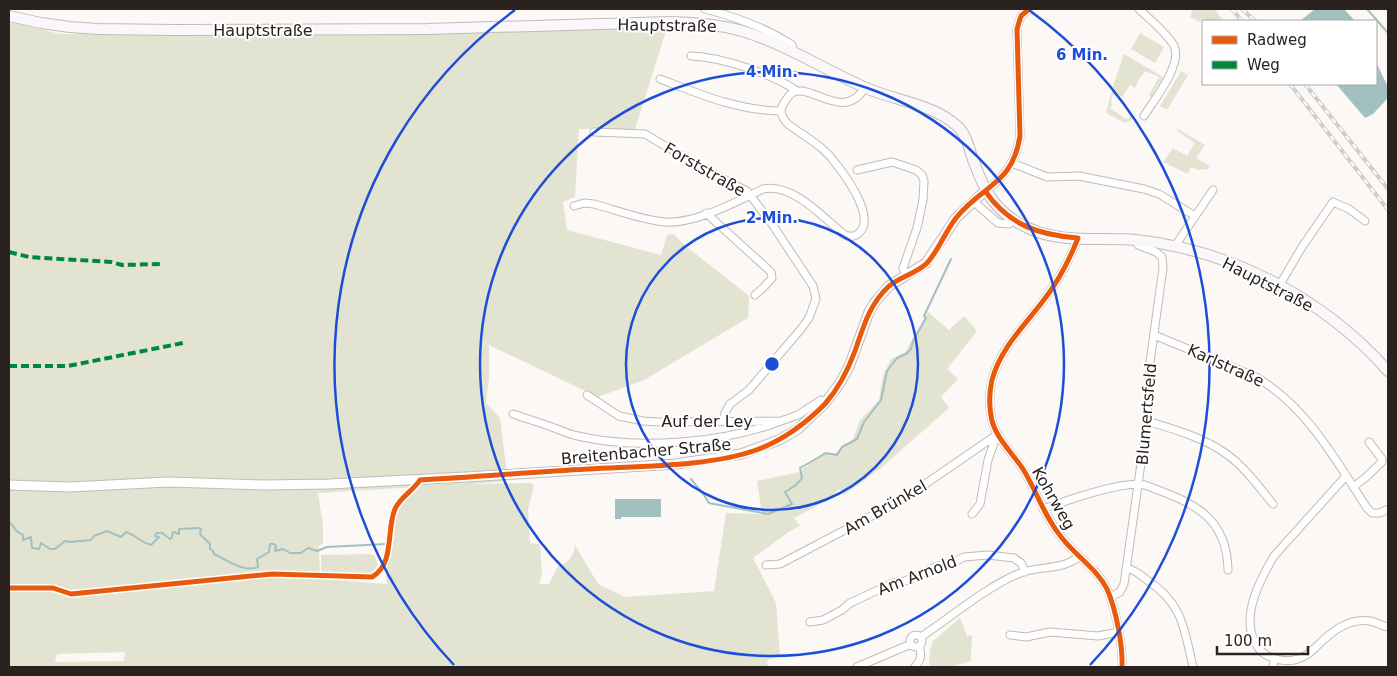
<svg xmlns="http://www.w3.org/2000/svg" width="1397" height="676" viewBox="0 0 1397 676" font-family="'DejaVu Sans',sans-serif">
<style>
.green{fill:#e3e3d2;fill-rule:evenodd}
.water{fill:#a3c0c1}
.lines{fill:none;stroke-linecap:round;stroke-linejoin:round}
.stream{stroke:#a3c0c1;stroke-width:2}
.minor-casing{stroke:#c1bbb7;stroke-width:9}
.tertiary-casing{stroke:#c1bbb7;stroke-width:11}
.secondary-casing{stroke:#c1bbb7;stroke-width:12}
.minor{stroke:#fffefe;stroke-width:7}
.tertiary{stroke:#fffefe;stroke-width:9}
.secondary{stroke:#faf7fa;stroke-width:10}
.rail-casing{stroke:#cecdcc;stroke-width:4}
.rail{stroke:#fff;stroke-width:2;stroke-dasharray:5.5;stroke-linecap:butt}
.quiet{stroke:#00873e;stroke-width:4;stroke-dasharray:8 4;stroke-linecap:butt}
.cycleway-casing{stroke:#fff;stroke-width:8}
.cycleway{stroke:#e8590c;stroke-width:5}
.ring{fill:none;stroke:#1d4ed8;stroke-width:2.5}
.labels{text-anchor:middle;stroke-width:4;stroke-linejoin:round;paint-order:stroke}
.street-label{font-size:16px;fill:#29221e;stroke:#fff}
.centre{fill:#1d4ed8;stroke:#fff;stroke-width:2.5}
.ring-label{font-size:15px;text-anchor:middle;font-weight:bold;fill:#1d4ed8;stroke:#fff;stroke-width:4;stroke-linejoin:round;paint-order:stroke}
</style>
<rect width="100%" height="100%" fill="#fcf8f5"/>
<path class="green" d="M1193 9H1215L1223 21H1207L1202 18 1199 22 1190 17Z
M9 22 60 34H338L667 28 635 129H579L575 197 563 202 567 230 661 255 667 235 674 234 682 243 749 296 748 318 644 380 598 397 489 345V378L486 403 500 418 508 481 471 484 531 483 534 486 528 510 530 543 540 544 542 575 539 584H549L558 566C570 562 573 557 575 545L598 584 625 597 714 591 726 513 762 514 757 481 799 472 824 452 833 455 852 441 860 420 879 400 883 375 891 359 905 352 928 312 949 330 964 316 977 331 947 369 958 379 941 397 949 408 882 467 844 495 840 489 824 502 794 518 800 526 787 533 753 558 776 603 780 656 767 660 768 667H9ZM417 487 399 503 394 513 386 575 387 584 320 579 319 546 323 544V526L318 493ZM125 652 124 661 55 662 57 654Z
M1140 33 1164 47 1155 63 1131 49Z
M1124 54 1163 77 1151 97 1149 95 1159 77 1145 71 1138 81 1135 88 1130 85 1122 97 1117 94 1116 96 1113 95 1111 100 1112 105 1110 108 1126 119 1130 117 1131 112 1132 114V120L1125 123 1106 113 1113 86Z
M1181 71 1188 75 1167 110 1160 106Z
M1178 129 1205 145 1196 158 1210 166 1208 169 1198 170 1191 167 1188 174 1163 162 1173 148 1187 156 1195 143 1177 131Z
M371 554 375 556 378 565 372 573 368 575 321 573V555Z
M960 618 967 636 972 635 971 661C957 665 943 671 929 665L930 650 933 641Z"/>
<path class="water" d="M1315 9H1344L1355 21H1300Z
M1376 62 1388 87V98L1373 114 1365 118 1336 84H1376Z
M615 499H661V517H621V519H615Z"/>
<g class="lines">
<path class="stream" d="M1367 9 1388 33
M691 479 704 495 709 503 768 514 792 504 785 492 796 485 802 478 800 468 826 453 837 455 842 447 857 439 864 422 881 400 887 371 897 358 906 354 911 349 913 341 926 318 924 316 951 259
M9 522C15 526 13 531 23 535V540L31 537 32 548 39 549 41 543 50 549H55L65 541 70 542 91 540 94 536 107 531 121 537 126 532C138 536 139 542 151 545L159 537 155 536 156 533H162L170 539 172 537 173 532 179 534V529L199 528 201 529 200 534 210 544V549L213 551 214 554C227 560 244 573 258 567L257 559 269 552 270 544H274L276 546 275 551 283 549 290 553H301L308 548 317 551 327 547 386 544"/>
<defs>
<path id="minor" d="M705 9C736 17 765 27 792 45L794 53
M1139 9C1149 19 1168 34 1174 46 1183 64 1154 100 1144 116
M691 56C721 57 773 74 797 91
M660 79C702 95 736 110 781 111
M594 132 645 134 704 169 747 191 772 224 813 286 816 299 809 318 801 329 749 390 730 404 725 413 724 420
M1012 163 1047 177 1079 176 1144 189 1159 194 1195 216
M857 170 892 162 916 170 922 175 924 181 923 200 917 228 903 268 906 276
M985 191C1006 176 1016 161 1020 136L1017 29 1021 16 1029 9
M973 201 998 223 1009 224 1014 220
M574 206 584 203 594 204C616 210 642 220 665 222 693 225 738 201 763 189 792 183 822 216 842 233 847 237 853 238 859 233 876 218 847 178 837 165 822 144 806 138 788 124 784 120 781 116 781 110 782 105 785 101 788 97 804 74 843 127 865 87
M706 213 771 272 772 278 764 287 755 295
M1078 238C1069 261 1058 282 1043 301 1024 326 1000 349 992 380 989 393 989 408 992 421 997 439 1013 454 1023 469 1037 492 1045 518 1062 538 1076 556 1097 569 1107 589 1116 609 1123 646 1122 667
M1175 246 1213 190
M1279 286 1302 247 1333 202 1349 209 1365 221
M1154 335 1256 377C1307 407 1335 459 1367 508L1372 513H1380L1388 509
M587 395 619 416 643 421 660 422 781 421 798 415 821 400 826 402
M513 414C524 418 535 421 546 425 556 428 567 434 578 436 638 450 724 443 781 421
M1147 421C1173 429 1202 437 1225 453 1244 466 1259 487 1273 504
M1346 476 1274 556C1258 583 1236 625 1262 652 1270 659 1284 662 1294 660 1304 658 1310 653 1317 646 1331 632 1348 618 1370 621 1376 622 1382 626 1388 627
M1353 487 1365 478 1382 462V459L1369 442
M1043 509C1065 501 1124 480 1145 485 1190 502 1227 514 1228 570
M972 514 980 504 988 460 997 434
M766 565 780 564 902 500 998 434
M1127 568C1134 570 1141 575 1147 580 1183 604 1184 628 1193 667
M1110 597 1120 592 1124 584 1147 421 1150 362 1163 268 1162 257 1156 252 1138 245 1135 240
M810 622 823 620 842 610 850 603 893 583 905 581 935 567 954 562 964 557 988 555 1014 558 1021 563 1025 572
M910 641a6 6 0 1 1 12 0a6 6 0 1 1-12 0Z
M1010 635 1026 637 1050 632 1098 636 1119 632
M921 637C951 617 990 584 1023 572 1041 566 1065 570 1079 556
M857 667 911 644
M915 667C921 660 922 655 919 646
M1273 667 1274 659"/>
<path id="tertiary" d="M9 485 70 487 168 482 265 485 329 484 466 477 676 464 741 454 779 440 798 429 826 402 840 383 849 367 869 312 876 301 889 286 926 263 956 218 985 191"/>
<path id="secondary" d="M9 16 41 23 70 27 98 29 174 30 427 29 670 22C700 23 729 25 757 36 796 50 832 74 871 90 899 101 933 105 956 125 965 132 968 144 971 154 983 188 993 212 1028 228 1061 244 1101 237 1136 240 1232 250 1324 299 1388 371"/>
</defs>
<use href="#minor" class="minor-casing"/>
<use href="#tertiary" class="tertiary-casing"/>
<use href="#secondary" class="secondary-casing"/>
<use href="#minor" class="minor"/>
<use href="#tertiary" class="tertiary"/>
<use href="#secondary" class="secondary"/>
<defs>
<path id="rail" d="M1232 9 1242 21
M1242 9 1255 21
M1290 84 1388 210
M1305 84 1388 189"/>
</defs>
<use href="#rail" class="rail-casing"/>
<use href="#rail" class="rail"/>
<path class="quiet" d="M9 252 29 257 111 262 122 265 160 264
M9 366H68L183 343"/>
<defs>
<path id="cycleway" d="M985 191C1009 225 1038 235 1078 238 1069 261 1058 282 1043 301 1024 326 1000 349 992 380 989 393 989 408 992 421 997 439 1013 454 1023 469 1037 492 1045 518 1062 538 1076 556 1097 569 1107 589 1116 609 1123 646 1122 667
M9 588H53L71 594 272 574 372 577C395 564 386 530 395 509 400 497 413 491 420 480 476 477 532 472 588 469 640 466 711 467 759 449 785 439 806 423 825 404 838 389 848 370 855 351 863 328 869 305 888 287 899 277 916 274 927 263 939 250 945 232 956 218 983 184 1012 186 1020 136L1017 29 1021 16 1029 9"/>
</defs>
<use href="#cycleway" class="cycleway-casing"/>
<use href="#cycleway" class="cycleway"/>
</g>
<g class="ring">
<circle cx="772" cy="364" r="146"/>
<circle cx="772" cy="364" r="292"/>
<path d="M454 665A438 438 0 0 1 515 10M1029 10A438 438 0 0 1 1090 665"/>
</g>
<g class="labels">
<g class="street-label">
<text transform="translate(667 25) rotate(1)" y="6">Hauptstraße</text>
<text x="263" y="36">Hauptstraße</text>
<text transform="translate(705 169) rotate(30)" y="6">Forststraße</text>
<text transform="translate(1268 284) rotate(27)" y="6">Hauptstraße</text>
<text transform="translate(1226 365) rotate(24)" y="6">Karlstraße</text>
<text transform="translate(1146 414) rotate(-85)" y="6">Blumertsfeld</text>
<text x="707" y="427">Auf der Ley</text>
<text transform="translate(646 451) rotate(-5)" y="6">Breitenbacher Straße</text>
<text transform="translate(1054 498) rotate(60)" y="6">Kohrweg</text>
<text transform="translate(885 507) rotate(-30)" y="6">Am Brünkel</text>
<text transform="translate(917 575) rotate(-21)" y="6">Am Arnold</text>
</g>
</g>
<circle cx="772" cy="364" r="8" class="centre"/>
<g class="ring-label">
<text x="1082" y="60">6 Min.</text>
<text x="772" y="77">4 Min.</text>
<text x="772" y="223">2 Min.</text>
</g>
<rect width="1397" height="676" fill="none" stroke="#29221e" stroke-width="20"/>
<rect x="1202" y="20" width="175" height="65" fill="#ffffff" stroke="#a9a7a5"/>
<rect x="1212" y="36" width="25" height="8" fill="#e8590c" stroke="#a9a7a5"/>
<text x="1247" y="45" font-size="15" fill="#29221e">Radweg</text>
<rect x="1212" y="61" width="25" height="8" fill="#00873e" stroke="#a9a7a5"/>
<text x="1247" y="70" font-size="15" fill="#29221e">Weg</text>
<path d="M1217 646v8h91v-8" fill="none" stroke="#29221e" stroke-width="2.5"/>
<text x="1224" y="646" font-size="15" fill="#29221e" stroke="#ffffff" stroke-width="4" paint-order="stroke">100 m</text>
</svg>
